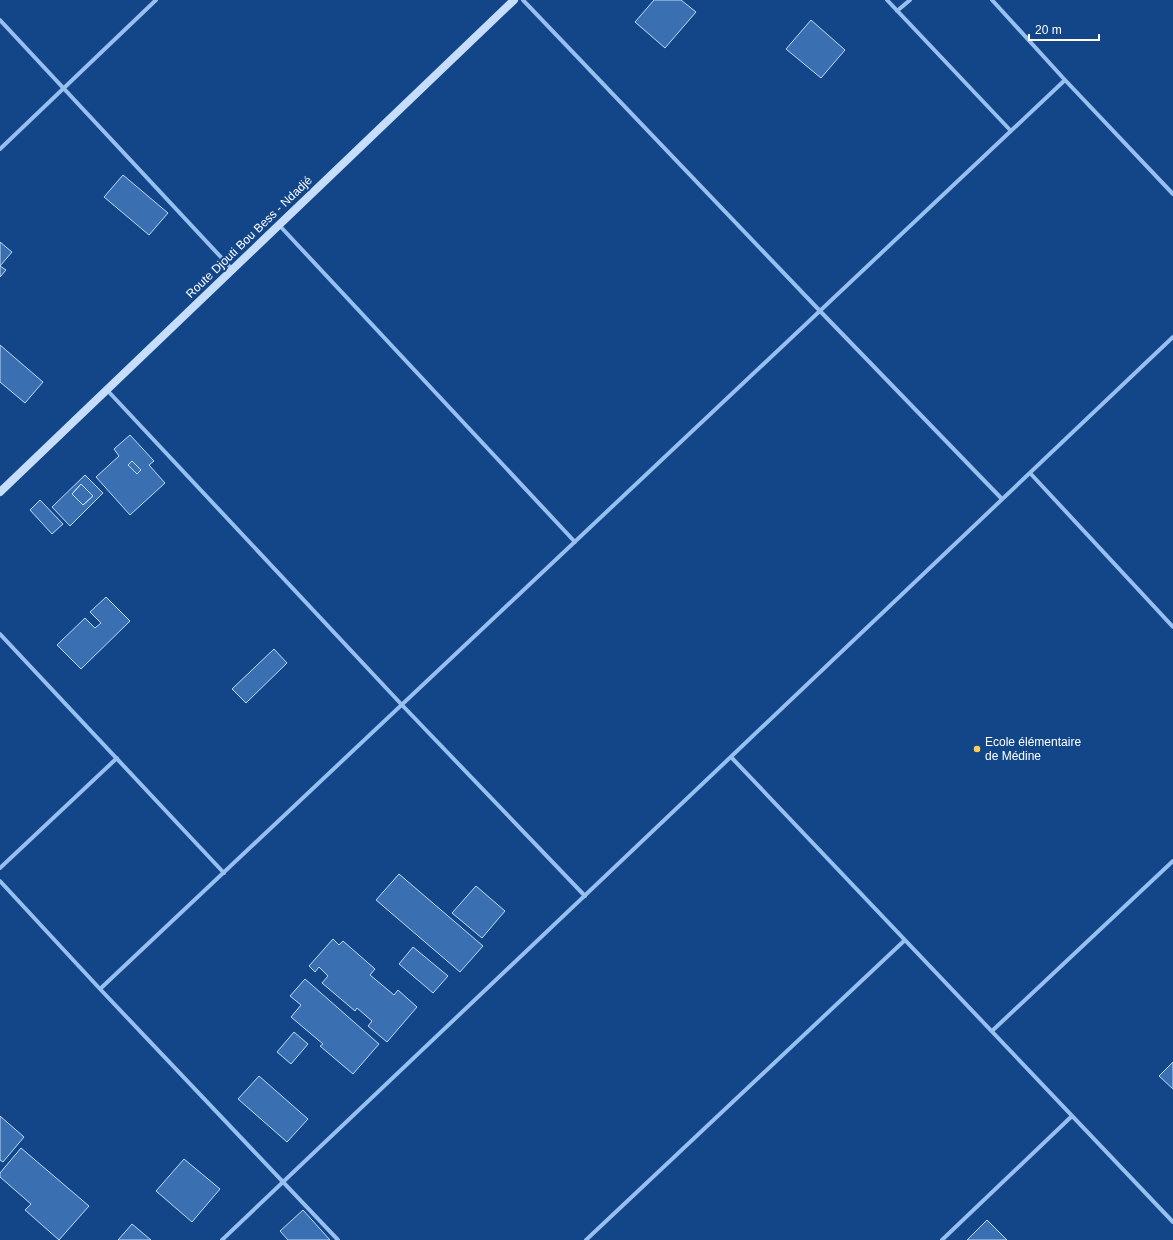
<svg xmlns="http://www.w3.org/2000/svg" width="1173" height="1240" viewBox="0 0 1173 1240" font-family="Helvetica,sans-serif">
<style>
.building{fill:#3a70b2;stroke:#bedafc;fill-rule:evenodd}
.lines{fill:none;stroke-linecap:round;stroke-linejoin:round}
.minor{stroke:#97c0f0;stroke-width:4}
.secondary{stroke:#c6ddfb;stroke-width:8}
.poi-dot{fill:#ffce57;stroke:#124689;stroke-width:1.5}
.labels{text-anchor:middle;stroke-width:4;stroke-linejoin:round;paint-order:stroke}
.street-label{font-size:12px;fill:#fff;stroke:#124689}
.poi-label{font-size:12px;fill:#fff;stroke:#124689;text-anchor:start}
</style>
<rect width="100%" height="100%" fill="#124689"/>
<path class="building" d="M654 0H681L696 12 665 48 635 22Z
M811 20 845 50 821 78 786 49Z
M123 175 168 213 149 235 104 197Z
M0 242 12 252 0 266 6 270 0 277Z
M0 345 43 382 25 403 0 382Z
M130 435 154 461 149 465 165 483 130 515 96 477 119 456 114 449ZM132 461 141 470 137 474 128 465Z
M132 461 141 470 137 474 128 465Z
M85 475 103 493 70 526 52 507ZM81 484 93 496 83 505 72 494Z
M81 484 93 496 83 505 72 494Z
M40 500 63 524 52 534 30 510Z
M106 597 130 621 81 669 57 645 85 618 95 628 101 623 90 612Z
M274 649 287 663 246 703 232 689Z
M399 874 483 946 460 972 376 900Z
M476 886 505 911 482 938 452 913Z
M333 939 339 945 343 941 375 969 370 975 394 995 398 990 417 1007 387 1042 368 1026 372 1021 357 1008 355 1011 322 983 328 976 319 967 315 972 309 966Z
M413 947 448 976 433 993 399 964Z
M305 979 379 1044 353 1074 320 1046 323 1044 291 1017 301 1005 290 996Z
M294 1032 308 1044 291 1064 277 1052Z
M1173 1062V1089L1159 1076Z
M259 1076 308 1119 287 1142 238 1099Z
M0 1116 24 1137 3 1162 0 1160Z
M21 1148 89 1206 59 1240 25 1210 31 1204 0 1177V1173Z
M184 1159 220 1189 192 1222 156 1191Z
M303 1210 330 1240H288L280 1231Z
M987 1220 1007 1240H967Z
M132 1224 151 1240H118Z"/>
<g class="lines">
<path class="minor" d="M523 0 820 311 1002 499
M887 0 1011 131
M992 0 1065 80 1173 194
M897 11 910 0
M0 20 232 269
M0 149 156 0
M279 225 575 542
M107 390 402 705 585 896
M1030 473 1173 627
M0 634 224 873
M731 757 1173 1222
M0 868 117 758
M0 881 100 989 338 1240
M100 989 1065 80
M992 1031 1173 861
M222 1240 1173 337
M586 1240 905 940
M942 1240 1072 1116"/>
<path class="secondary" d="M0 492 514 0"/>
</g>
<circle class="poi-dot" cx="977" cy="749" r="4"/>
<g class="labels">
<g class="street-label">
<text transform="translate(249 237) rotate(-44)" y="4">Route Djouti Bou Bess - Ndadjé</text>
</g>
<g class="poi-label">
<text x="985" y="746">Ecole élémentaire<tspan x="985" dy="14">de Médine</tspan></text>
</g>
</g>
<path d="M1029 34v6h70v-6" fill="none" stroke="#ffffff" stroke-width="2"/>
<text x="1035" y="34" font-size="12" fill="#ffffff" stroke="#124689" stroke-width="3" paint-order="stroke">20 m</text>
</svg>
